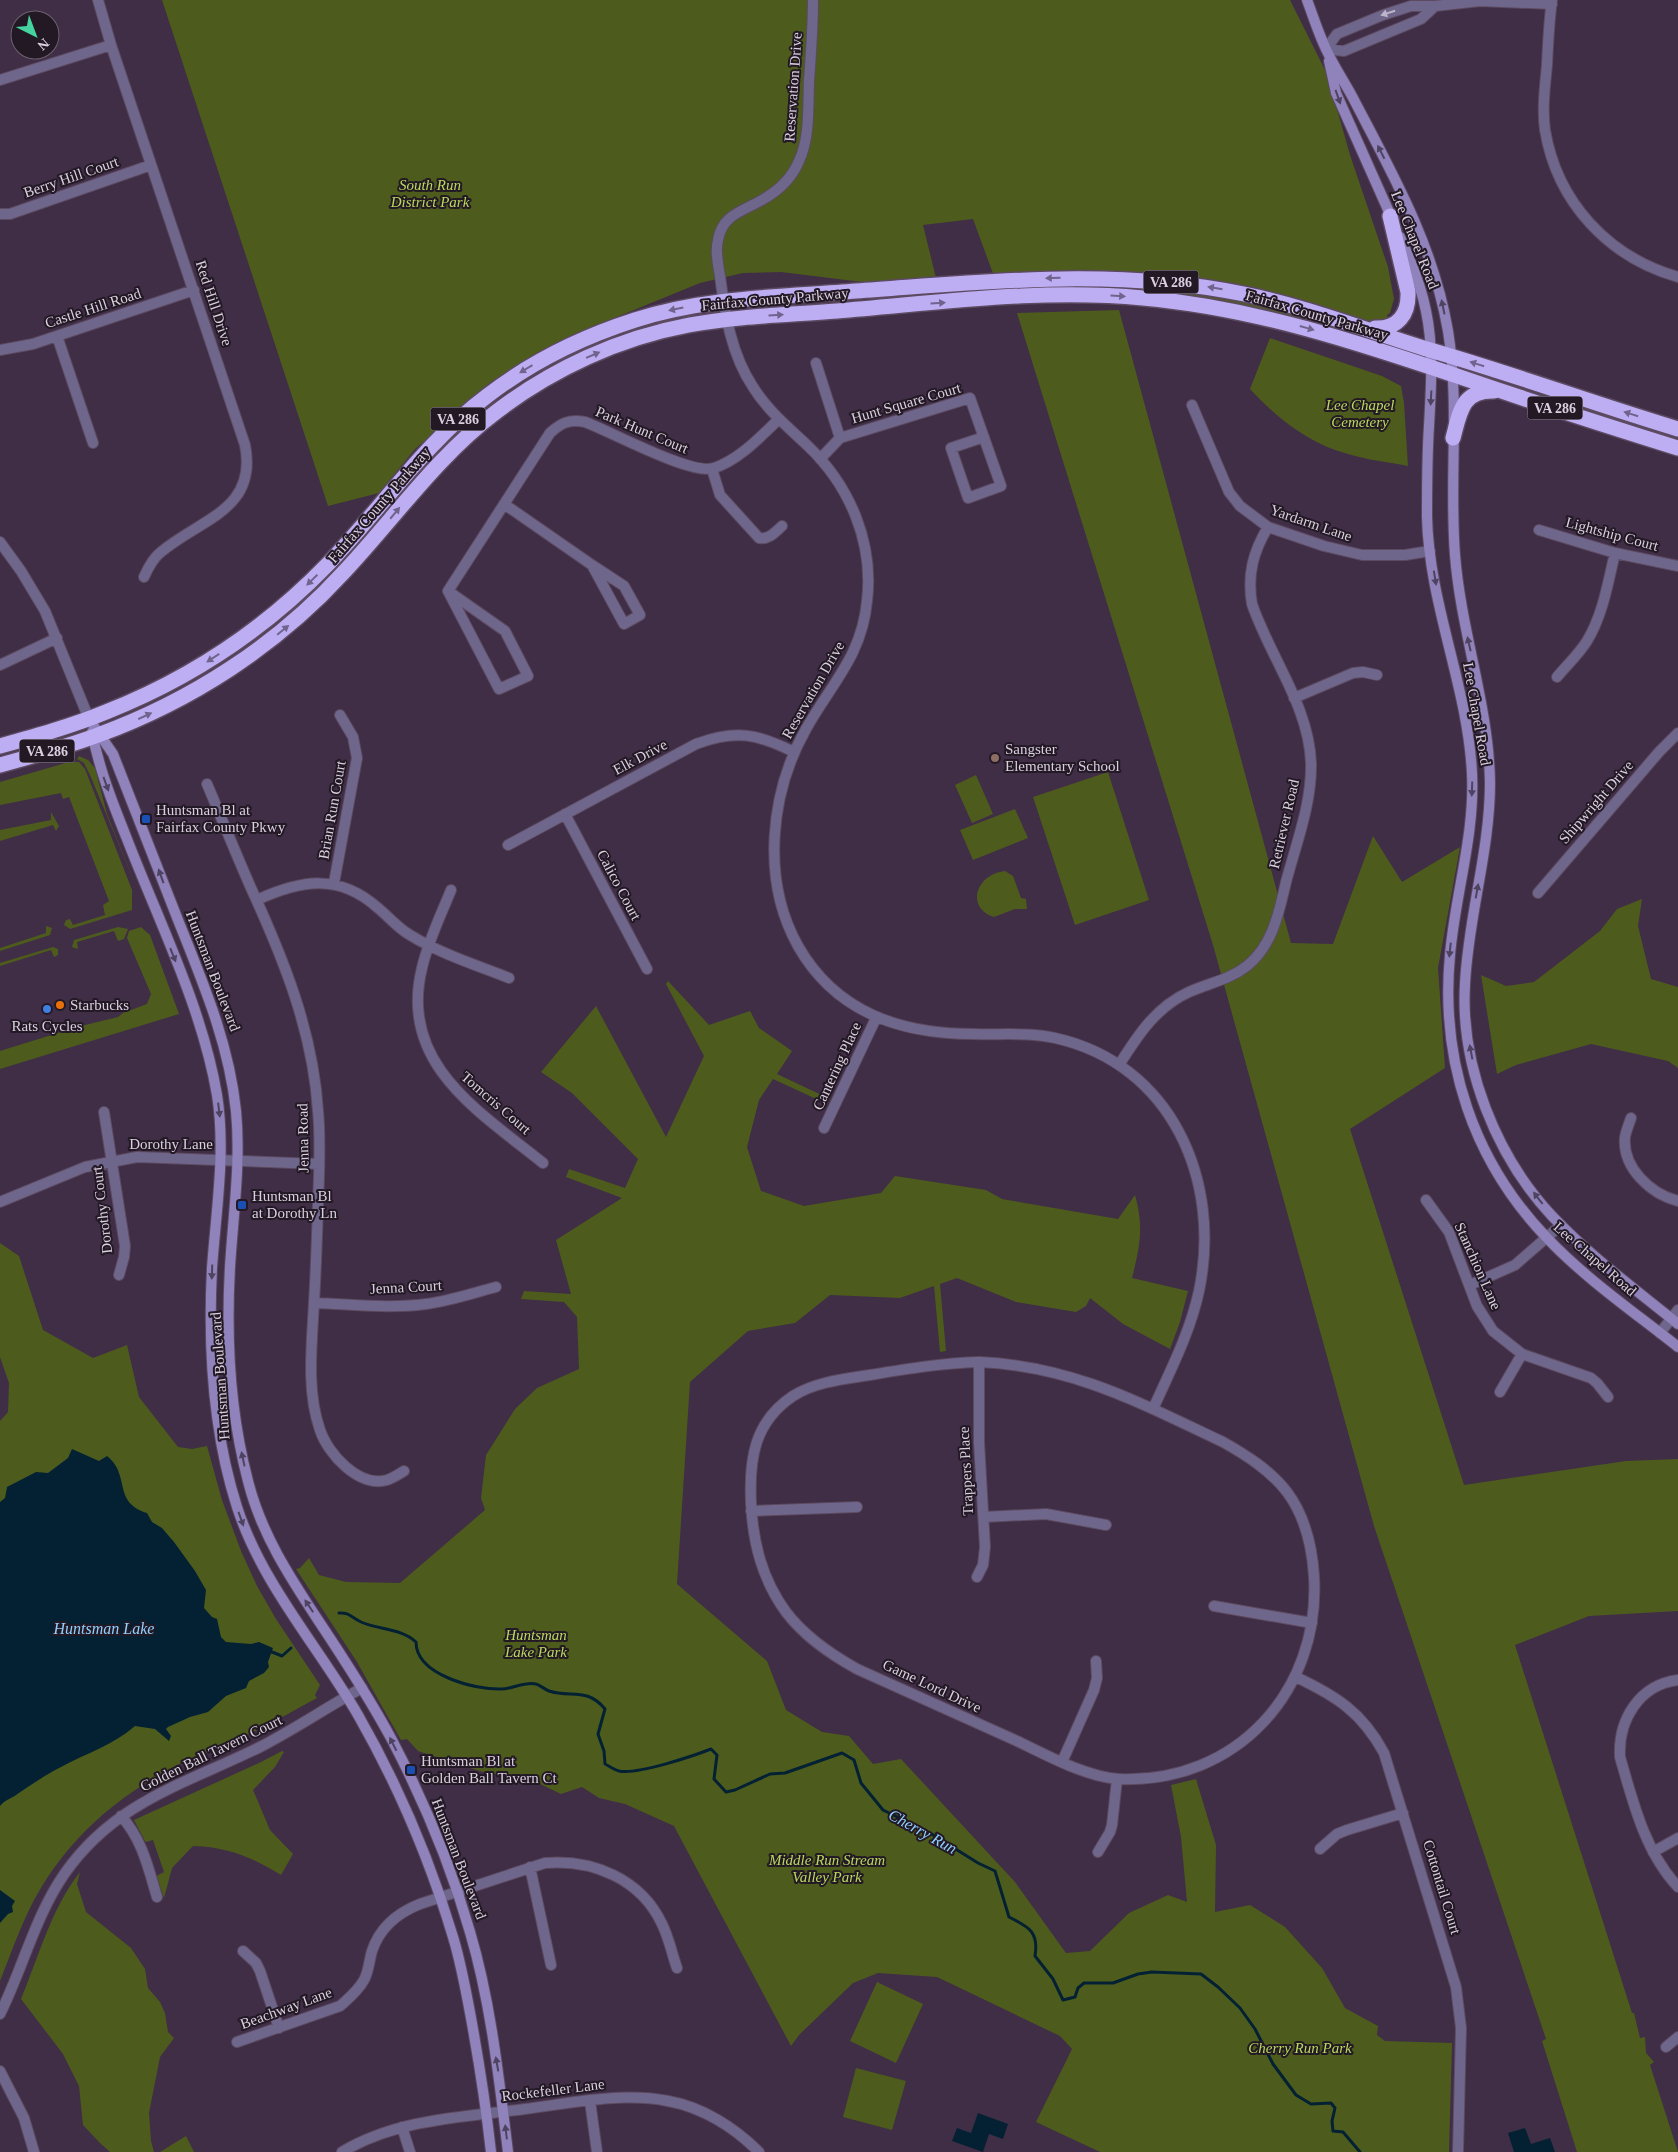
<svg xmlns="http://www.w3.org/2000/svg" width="1678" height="2152" viewBox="0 0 1678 2152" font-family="'Times New Roman',serif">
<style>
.green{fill:#4d5c1c}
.water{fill:#042134}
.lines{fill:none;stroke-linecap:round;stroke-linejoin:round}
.stream{stroke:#042134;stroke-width:3}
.street-casing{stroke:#5c4a61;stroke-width:12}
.secondary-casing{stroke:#5c4a61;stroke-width:12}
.highway-casing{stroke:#5c4a61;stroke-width:18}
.street{stroke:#6f678b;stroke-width:10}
.secondary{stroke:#9082bb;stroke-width:10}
.highway{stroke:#bdadf3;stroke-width:15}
.oneway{fill:#bfb5c9}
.oneway2{fill:#4e4361}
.oneway3{fill:#70638c}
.education-dot{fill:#8d6e63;stroke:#221925;stroke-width:2}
.transit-dot{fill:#1a4fb4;stroke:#221925;stroke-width:2}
.food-dot{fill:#e8710a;stroke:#221925;stroke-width:2}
.shop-dot{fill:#3f7fe0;stroke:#221925;stroke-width:2}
.labels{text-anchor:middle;stroke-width:4;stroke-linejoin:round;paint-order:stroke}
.shield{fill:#221925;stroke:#a398a6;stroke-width:1}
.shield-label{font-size:14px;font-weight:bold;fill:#dacfde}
.street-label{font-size:15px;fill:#dacfde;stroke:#221925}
.park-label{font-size:15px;font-style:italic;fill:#bbd95c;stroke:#221925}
.poi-label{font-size:15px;fill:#dacfde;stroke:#221925;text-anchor:start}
.water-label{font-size:16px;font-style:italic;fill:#90d0ff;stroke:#221925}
</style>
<rect width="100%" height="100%" fill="#402d46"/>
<path class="green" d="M162 0H1290L1327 74 1350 155 1388 267 1394 299 1390 313 1387 315 1400 364 1247 317 1123 289 998 287 973 219 923 225 936 278 862 282 781 272 743 273 700 283 585 330 536 355 477 397 415 449 379 493 328 506Z
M1119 310 1291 943 1333 944 1373 836 1402 882 1460 847 1438 968 1445 1068 1350 1129 1464 1485 1626 1461 1678 1459V1611L1589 1616 1515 1645 1632 2013H1634L1640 2038 1645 2037 1646 2053 1654 2062 1650 2065 1678 2152H1577L1542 2041 1546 2039 1374 1526 1213 945 1017 313Z
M1270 338 1382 376 1401 386 1404 403 1408 466C1388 462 1367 460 1348 454 1308 443 1278 419 1250 389Z
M79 756 88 760 95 768 107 814 139 893 90 775 84 763 77 759Z
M69 762H79L85 769 132 890V910L70 929 64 925 66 920 70 919 73 925 105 915 103 905 109 901 69 797 63 799 61 793 0 805V782Z
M1108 772 1149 900 1075 925 1033 797Z
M976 775 993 814 972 823 955 785Z
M1015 809 1028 838 973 860 960 830Z
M51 812 59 826 56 831 53 825 0 841V830L51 820Z
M1005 871 1013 876 1021 898 1026 899 1027 909H1015L994 917C965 908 976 874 1005 871Z
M1642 899 1638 926 1651 979 1678 987V1068L1668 1061 1591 1044 1516 1065 1497 1074 1481 975 1506 986 1534 982 1600 931 1617 909Z
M46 926 52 928 50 935 0 951V948L46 933Z
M118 927 128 929 124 939 118 941 114 931 77 942 78 949 72 947 74 940Z
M141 927 150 935 179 1014 0 1069V1051L77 1027 118 1017 123 1013 147 1004 151 994 127 938 129 931Z
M53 947 58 949V955L54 957 51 950 0 966V963Z
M668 981 709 1025 750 1011 759 1028 792 1051 777 1074 830 1099 825 1103 773 1079 759 1100 747 1147 761 1191 804 1206 881 1193 895 1176 986 1190 1002 1199 1118 1219 1135 1195C1144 1227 1140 1246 1132 1278L1188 1291 1180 1322 1170 1349 1123 1324 1090 1298 1086 1306 1076 1312 1016 1302 957 1278 940 1284 946 1351 940 1352 934 1286 900 1298 830 1295 795 1323 748 1331 690 1382 677 1584 767 1661 786 1710 822 1732 849 1736 873 1764 901 1759 1015 1882 1066 1953 1090 1951 1129 1913 1168 1895 1187 1902 1181 1837 1171 1785 1196 1779 1216 1845 1215 1912 1250 1905 1285 1927 1322 1968 1345 2008 1378 2026 1377 2035 1385 2041 1452 2043 1449 2152H1100L1036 2122 1072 2049 1060 2036 937 1977 878 1973 853 1983 799 2035 791 2046 674 1826 625 1804 599 1798 582 1787 561 1794 538 1783 504 1775 486 1773 418 1751 407 1739 401 1740 357 1662 296 1569 300 1568 309 1558 319 1575 346 1582 400 1583 485 1510 481 1498 486 1455 515 1409 537 1388 579 1369 577 1317 564 1302 521 1299 524 1291 571 1294 556 1240 622 1198 566 1177 569 1169 625 1188 638 1159 572 1093 541 1072 596 1006 666 1137 704 1056 666 984Z
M0 1243 19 1256 43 1330 93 1358 127 1345 139 1397 178 1447 192 1449 207 1446 222 1500 241 1551 257 1586 276 1619 320 1685 315 1695 317 1698C288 1714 259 1730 229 1743 215 1750 201 1754 187 1760 114 1796 57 1846 24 1921 15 1941 8 1961 0 1981V1421L8 1412 9 1383 0 1357Z
M282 1751 284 1752 275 1767 253 1790 270 1830 293 1854 281 1875C251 1857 228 1847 193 1846L172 1868 164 1898 157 1877 158 1875 164 1872 153 1840 146 1842 145 1841 134 1820 261 1762Z
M80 1872 77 1884 86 1912 131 1948 145 1969 148 1988 160 2002 165 2013 168 2032 174 2038 160 2057 149 2113 151 2141 154 2152H110L100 2143 83 2125 79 2086 63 2054 21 1999C39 1956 51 1909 80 1872Z
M877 1982 923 2004 896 2063 850 2041Z
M856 2068 906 2081 892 2130 843 2117Z
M186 2136 194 2152H160Z"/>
<path class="water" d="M72 1449 99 1461 107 1456C131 1475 112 1502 147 1513L152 1522 162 1528 174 1542 195 1571 206 1590 204 1608 212 1617 217 1619 221 1637 226 1642 251 1644 259 1642 273 1648 268 1662 269 1667 264 1673 249 1681 246 1688 226 1696 208 1712 190 1717 168 1727 166 1729 171 1736 169 1741 155 1729 135 1726C113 1745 87 1753 61 1767 45 1775 31 1785 16 1795 10 1799 5 1800 0 1806V1502L5 1498 7 1487 36 1472 48 1473 68 1458Z
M0 1890 15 1901 12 1906 13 1912 8 1914 0 1923Z
M978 2113 1008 2124 1003 2139 989 2134 983 2152 952 2141 957 2128 971 2133Z
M1525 2128 1531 2144 1550 2138 1555 2152H1514L1508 2133Z"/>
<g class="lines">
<path class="stream" d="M339 1613C349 1612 352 1618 361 1622 379 1630 401 1628 416 1642 416 1675 475 1690 502 1689 512 1689 526 1681 536 1684 540 1685 544 1689 549 1691 571 1698 587 1687 605 1709L598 1734 604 1751 605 1764C609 1766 614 1770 619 1771 637 1775 693 1756 711 1749L717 1755 714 1779 726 1792 735 1790 770 1774 785 1773 842 1753 854 1760 861 1783 883 1810 930 1833 978 1863 995 1871 1009 1917C1029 1927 1039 1932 1035 1956L1053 1979 1063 2000 1075 1997 1078 1988 1084 1983H1113L1138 1974 1152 1972 1201 1974 1218 1987 1240 2008 1255 2029 1273 2064 1296 2095 1311 2104 1331 2103 1335 2108 1332 2121 1333 2131 1343 2132 1360 2152
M272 1652 282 1656 291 1648"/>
<defs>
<path id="street" d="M98 0 111 45 245 445C258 510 200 519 161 552 153 558 148 568 144 577
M813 0C813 27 811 54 809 81 808 107 810 138 799 161 792 178 778 191 762 200 743 211 722 215 718 240 715 251 718 264 720 276 725 314 731 354 753 387 768 411 788 427 808 446 850 486 874 543 867 601 862 656 831 684 806 729 770 793 761 880 798 946 836 1013 901 1034 974 1034 1001 1035 1028 1032 1055 1038 1172 1064 1222 1181 1199 1291 1190 1333 1170 1371 1153 1409
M1552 0C1549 21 1548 43 1547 65 1545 86 1542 108 1545 130 1557 202 1608 257 1678 277
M1435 6 1421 19 1344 51 1326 49 1337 34 1383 15 1411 6H1435L1480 1 1552 4
M0 80 111 45
M0 214H10L151 165
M57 336 93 443
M0 350 33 344 194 290
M816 363 840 438
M1192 405 1229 492 1240 506 1268 527 1324 546 1362 555H1405L1430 551
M820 459 840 438 970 398 1001 486 968 498 951 448 984 437
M712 469 720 495 759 538C769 540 775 532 782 526
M504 504 592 565 624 624 640 615 624 586 592 565
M1539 530 1615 553 1678 566
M0 542 21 571 45 611 89 719
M448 591 505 631 528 676 499 689 448 591 550 433C561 423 569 419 585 422 610 431 692 476 714 468 739 460 760 437 778 420
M0 665 57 638
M1557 677C1567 665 1579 654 1587 641 1603 615 1608 582 1615 553
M1294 698 1353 673 1363 672 1377 675
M207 784C222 819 236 854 251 888 284 960 313 1032 318 1111 321 1142 319 1174 318 1205 317 1237 316 1270 314 1302 312 1344 306 1390 320 1430 328 1454 359 1488 387 1480 393 1478 399 1474 404 1471
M565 814 647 969
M508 845 696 744C736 729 758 734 794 752
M334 883 357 758 353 737 340 715
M451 890C441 915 428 941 422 968 398 1064 480 1112 543 1163
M1538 893 1659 752 1678 733
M257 900C301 880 339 873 378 908 389 917 398 928 410 935 441 954 476 965 509 978
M1119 1065C1138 1035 1156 1007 1189 992 1209 983 1229 980 1247 966 1273 945 1279 912 1286 882 1296 844 1312 803 1311 763 1309 706 1270 657 1252 604 1247 575 1253 552 1268 527
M104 1112 125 1246 124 1257 119 1275
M1631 1118C1629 1124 1626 1131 1625 1137 1622 1168 1651 1194 1678 1201
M824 1128 876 1018
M1426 1200 1449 1232 1477 1306 1493 1331 1522 1354 1591 1378 1597 1383 1608 1397
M0 1202 85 1167 137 1157 319 1164
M1470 1285 1515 1265 1561 1225
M314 1303C351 1304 389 1309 426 1304 450 1301 473 1293 496 1287
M1660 1333 1678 1310
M979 1362C1073 1366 1140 1403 1223 1442 1246 1455 1270 1470 1287 1492 1305 1516 1312 1546 1314 1576 1321 1691 1236 1784 1119 1779 1086 1777 1046 1755 1017 1741 964 1717 910 1693 857 1669 830 1654 805 1637 786 1612 762 1579 753 1543 751 1503 749 1459 754 1422 793 1396 815 1382 844 1379 870 1375 906 1369 942 1363 979 1362Z
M1500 1392 1522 1354
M751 1511 857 1507
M984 1517 1046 1514 1106 1525
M977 1577 983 1565 985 1547 979 1442V1362
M1214 1606 1312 1623
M1296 1677C1336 1696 1362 1712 1384 1753L1456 1987 1461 2028 1458 2152
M1678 1680C1639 1685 1618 1720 1620 1757 1633 1802 1645 1852 1678 1887
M1062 1762 1094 1690 1097 1678 1096 1661
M121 1816C142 1839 148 1867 157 1897
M1320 1849 1337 1834 1347 1830 1403 1813
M1098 1852 1110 1832 1112 1825 1117 1779
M1653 1852 1678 1838
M530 1867 551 1965
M243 1951 256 1963 260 1971 279 2028
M0 2014C23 1968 35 1916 65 1873 116 1801 185 1784 260 1747 295 1729 327 1707 362 1688
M237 2042 340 2006C349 1998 358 1991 364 1980 369 1971 369 1961 372 1951 380 1927 397 1913 420 1904L545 1863C593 1859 641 1879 662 1924 669 1938 672 1954 677 1968
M1666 2047 1678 2037
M0 2071 24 2118 34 2152
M590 2101 597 2152
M402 2127 410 2152
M342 2152C397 2119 463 2117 525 2109 572 2103 620 2092 668 2101 702 2107 734 2127 759 2152"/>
<path id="secondary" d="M1307 0C1313 16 1318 32 1325 47 1333 65 1344 81 1353 98 1393 175 1433 244 1448 331 1460 405 1449 480 1455 555 1461 632 1489 706 1490 783 1490 851 1468 917 1465 984 1460 1066 1496 1156 1552 1216 1590 1256 1635 1289 1678 1324
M1329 61 1336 93 1393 221
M1400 237C1411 261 1421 285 1426 311 1434 349 1431 388 1429 426 1427 456 1427 487 1427 517 1429 605 1468 687 1472 774 1475 835 1455 895 1450 955 1440 1061 1473 1161 1547 1238 1586 1279 1634 1312 1678 1347
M89 719 113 754C135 809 156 865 178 920 203 983 229 1043 236 1111 241 1163 233 1216 230 1267 226 1338 230 1413 248 1481 261 1533 289 1576 318 1620 344 1659 370 1699 392 1740 424 1801 451 1866 470 1932 491 2003 499 2079 508 2152
M92 732C99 769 113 804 127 839 159 922 202 1007 217 1095 226 1152 216 1211 212 1268 208 1347 213 1432 237 1507 262 1584 318 1646 358 1715 398 1785 430 1860 453 1937 461 1963 466 1991 471 2018 479 2062 486 2107 491 2152"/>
<path id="highway" d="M1375 328C1398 329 1409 314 1408 292L1390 216
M1453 438C1460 412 1462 390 1494 391
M0 746C36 736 72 726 106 712 190 679 265 629 328 564 382 508 424 443 487 396 531 362 582 337 635 320 706 297 782 297 856 291 987 282 1114 267 1244 294 1308 307 1368 331 1430 350 1513 374 1595 404 1678 429
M0 765C33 756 66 747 98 735 191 701 276 646 343 573 394 519 436 457 496 412 552 369 619 338 689 325 738 316 788 315 837 311 937 303 1042 288 1143 298 1255 308 1360 343 1466 379 1536 403 1607 426 1678 448"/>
</defs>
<use href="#street" class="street-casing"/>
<use href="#secondary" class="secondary-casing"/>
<use href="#highway" class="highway-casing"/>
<use href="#street" class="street"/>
<use href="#secondary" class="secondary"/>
<use href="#highway" class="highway"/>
</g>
<defs><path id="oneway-solid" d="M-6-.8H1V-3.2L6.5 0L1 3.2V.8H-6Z" transform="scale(1.25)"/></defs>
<use class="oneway" href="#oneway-solid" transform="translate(1388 13) rotate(162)"/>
<g class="oneway2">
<use href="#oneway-solid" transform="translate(1338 97) rotate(70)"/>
<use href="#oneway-solid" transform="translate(1381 152) rotate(-117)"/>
<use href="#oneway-solid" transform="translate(1443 307) rotate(-102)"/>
<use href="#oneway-solid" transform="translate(1431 398) rotate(93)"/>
<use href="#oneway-solid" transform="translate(1435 578) rotate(81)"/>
<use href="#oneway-solid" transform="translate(1469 644) rotate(-103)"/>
<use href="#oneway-solid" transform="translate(106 784) rotate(70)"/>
<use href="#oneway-solid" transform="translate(1472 789) rotate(92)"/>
<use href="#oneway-solid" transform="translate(161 876) rotate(-110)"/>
<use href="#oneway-solid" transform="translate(1477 891) rotate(-80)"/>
<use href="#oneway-solid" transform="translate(1450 950) rotate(96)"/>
<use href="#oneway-solid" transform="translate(173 955) rotate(68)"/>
<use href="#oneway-solid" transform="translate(1471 1052) rotate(-101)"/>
<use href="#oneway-solid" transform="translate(219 1110) rotate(83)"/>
<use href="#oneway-solid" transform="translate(1538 1198) rotate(-128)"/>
<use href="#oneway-solid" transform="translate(212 1272) rotate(92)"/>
<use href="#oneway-solid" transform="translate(243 1459) rotate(-102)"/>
<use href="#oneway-solid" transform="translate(241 1519) rotate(70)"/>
<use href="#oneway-solid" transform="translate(309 1606) rotate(-124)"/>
<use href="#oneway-solid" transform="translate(393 1744) rotate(-117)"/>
<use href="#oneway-solid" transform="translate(497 2064) rotate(-100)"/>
<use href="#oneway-solid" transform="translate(506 2132) rotate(-97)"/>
</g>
<g class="oneway3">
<use href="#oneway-solid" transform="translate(1053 278) rotate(179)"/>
<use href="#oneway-solid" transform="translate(1215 288) rotate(-171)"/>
<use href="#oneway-solid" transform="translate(1118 296) rotate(3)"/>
<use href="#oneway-solid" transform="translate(938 303) rotate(-4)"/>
<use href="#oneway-solid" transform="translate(676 309) rotate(168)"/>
<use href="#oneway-solid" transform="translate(776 315) rotate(-4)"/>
<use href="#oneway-solid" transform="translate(1307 328) rotate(16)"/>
<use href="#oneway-solid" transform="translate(593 355) rotate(-23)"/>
<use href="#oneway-solid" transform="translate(1477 364) rotate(-162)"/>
<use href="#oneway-solid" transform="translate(526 369) rotate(149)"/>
<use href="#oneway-solid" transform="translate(1631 414) rotate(-162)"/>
<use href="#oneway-solid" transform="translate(395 513) rotate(-50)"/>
<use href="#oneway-solid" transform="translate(312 580) rotate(136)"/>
<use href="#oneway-solid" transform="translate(283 630) rotate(-39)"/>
<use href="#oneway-solid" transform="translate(213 658) rotate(147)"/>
<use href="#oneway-solid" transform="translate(145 716) rotate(-25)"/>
</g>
<circle class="education-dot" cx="995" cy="758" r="5"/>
<g class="transit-dot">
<rect x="141" y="814" width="10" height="10" rx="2.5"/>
<rect x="237" y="1200" width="10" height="10" rx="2.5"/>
<rect x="406" y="1765" width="10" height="10" rx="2.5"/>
</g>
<circle class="food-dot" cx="60" cy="1005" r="5"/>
<circle class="shop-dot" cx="47" cy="1009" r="5"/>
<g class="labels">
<g class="shield">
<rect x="1143.5" y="270.5" width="55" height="23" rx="4"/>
<rect x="1527.5" y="396.5" width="55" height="23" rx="4"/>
<rect x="430.5" y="407.5" width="55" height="23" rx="4"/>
<rect x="19.5" y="739.5" width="55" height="23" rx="4"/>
</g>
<g class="shield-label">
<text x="1171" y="287">VA 286</text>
<text x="1555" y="413">VA 286</text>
<text x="458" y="424">VA 286</text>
<text x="47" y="756">VA 286</text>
</g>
<g class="street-label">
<text transform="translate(793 87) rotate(-86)" y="5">Reservation Drive</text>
<text transform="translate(71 177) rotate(-19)" y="5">Berry Hill Court</text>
<text transform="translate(1415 240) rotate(68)" y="5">Lee Chapel Road</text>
<text transform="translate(775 299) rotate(-5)" y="5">Fairfax County Parkway</text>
<text transform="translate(214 303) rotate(72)" y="5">Red Hill Drive</text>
<text transform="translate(93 308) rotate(-18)" y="5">Castle Hill Road</text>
<text transform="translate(1317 315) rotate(16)" y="5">Fairfax County Parkway</text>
<text transform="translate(906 403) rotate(-16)" y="5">Hunt Square Court</text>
<text transform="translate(642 430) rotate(23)" y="5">Park Hunt Court</text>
<text transform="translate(379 505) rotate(-49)" y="5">Fairfax County Parkway</text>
<text transform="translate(1311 523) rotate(19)" y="5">Yardarm Lane</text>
<text transform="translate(1612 534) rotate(15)" y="5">Lightship Court</text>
<text transform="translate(813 690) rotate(-60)" y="5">Reservation Drive</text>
<text transform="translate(1477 714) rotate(80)" y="5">Lee Chapel Road</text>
<text transform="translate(640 757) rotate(-28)" y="5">Elk Drive</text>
<text transform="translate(1596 802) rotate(-49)" y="5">Shipwright Drive</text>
<text transform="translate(332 810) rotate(-80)" y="5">Brian Run Court</text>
<text transform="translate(1284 824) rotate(-77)" y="5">Retriever Road</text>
<text transform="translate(619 885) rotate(62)" y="5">Calico Court</text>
<text transform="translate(213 971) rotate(69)" y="5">Huntsman Boulevard</text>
<text transform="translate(837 1066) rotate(-65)" y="5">Cantering Place</text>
<text transform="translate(496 1103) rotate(41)" y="5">Tomcris Court</text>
<text transform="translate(303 1138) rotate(-91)" y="5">Jenna Road</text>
<text x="171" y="1149">Dorothy Lane</text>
<text transform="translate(102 1210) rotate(-97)" y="5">Dorothy Court</text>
<text transform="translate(1595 1259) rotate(41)" y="5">Lee Chapel Road</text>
<text transform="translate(1478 1266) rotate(66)" y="5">Stanchion Lane</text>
<text transform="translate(406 1287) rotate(-3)" y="5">Jenna Court</text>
<text transform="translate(220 1376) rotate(-94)" y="5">Huntsman Boulevard</text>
<text transform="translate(966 1471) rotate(-93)" y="5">Trappers Place</text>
<text transform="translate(932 1686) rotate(25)" y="5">Game Lord Drive</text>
<text transform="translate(211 1753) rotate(-26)" y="5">Golden Ball Tavern Court</text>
<text transform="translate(459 1859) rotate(69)" y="5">Huntsman Boulevard</text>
<text transform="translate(1442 1887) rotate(73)" y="5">Cottontail Court</text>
<text transform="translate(286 2008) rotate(-20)" y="5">Beachway Lane</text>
<text transform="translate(553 2090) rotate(-7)" y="5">Rockefeller Lane</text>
</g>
<g class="park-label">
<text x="430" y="190">South Run<tspan x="430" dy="17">District Park</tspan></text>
<text x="1360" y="410">Lee Chapel<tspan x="1360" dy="17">Cemetery</tspan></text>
<text x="536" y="1640">Huntsman<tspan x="536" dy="17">Lake Park</tspan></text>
<text x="827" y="1865">Middle Run Stream<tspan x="827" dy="17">Valley Park</tspan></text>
<text x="1300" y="2053">Cherry Run Park</text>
</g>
<g class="poi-label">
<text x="1005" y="754">Sangster<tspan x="1005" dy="17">Elementary School</tspan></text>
<text x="156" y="815">Huntsman Bl at<tspan x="156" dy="17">Fairfax County Pkwy</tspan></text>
<text x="70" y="1010">Starbucks</text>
<text x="47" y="1031" text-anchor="middle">Rats Cycles</text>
<text x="252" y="1201">Huntsman Bl<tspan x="252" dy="17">at Dorothy Ln</tspan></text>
<text x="421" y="1766">Huntsman Bl at<tspan x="421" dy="17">Golden Ball Tavern Ct</tspan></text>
</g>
<g class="water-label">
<text x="104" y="1634">Huntsman Lake</text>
<text transform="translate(923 1831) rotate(29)" y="6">Cherry Run</text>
</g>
</g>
<g transform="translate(35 35) rotate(138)"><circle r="24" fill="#221925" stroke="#6c626f"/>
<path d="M0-4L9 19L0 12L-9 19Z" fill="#45d49f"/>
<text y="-8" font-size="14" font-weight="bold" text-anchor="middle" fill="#dacfde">N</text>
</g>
</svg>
